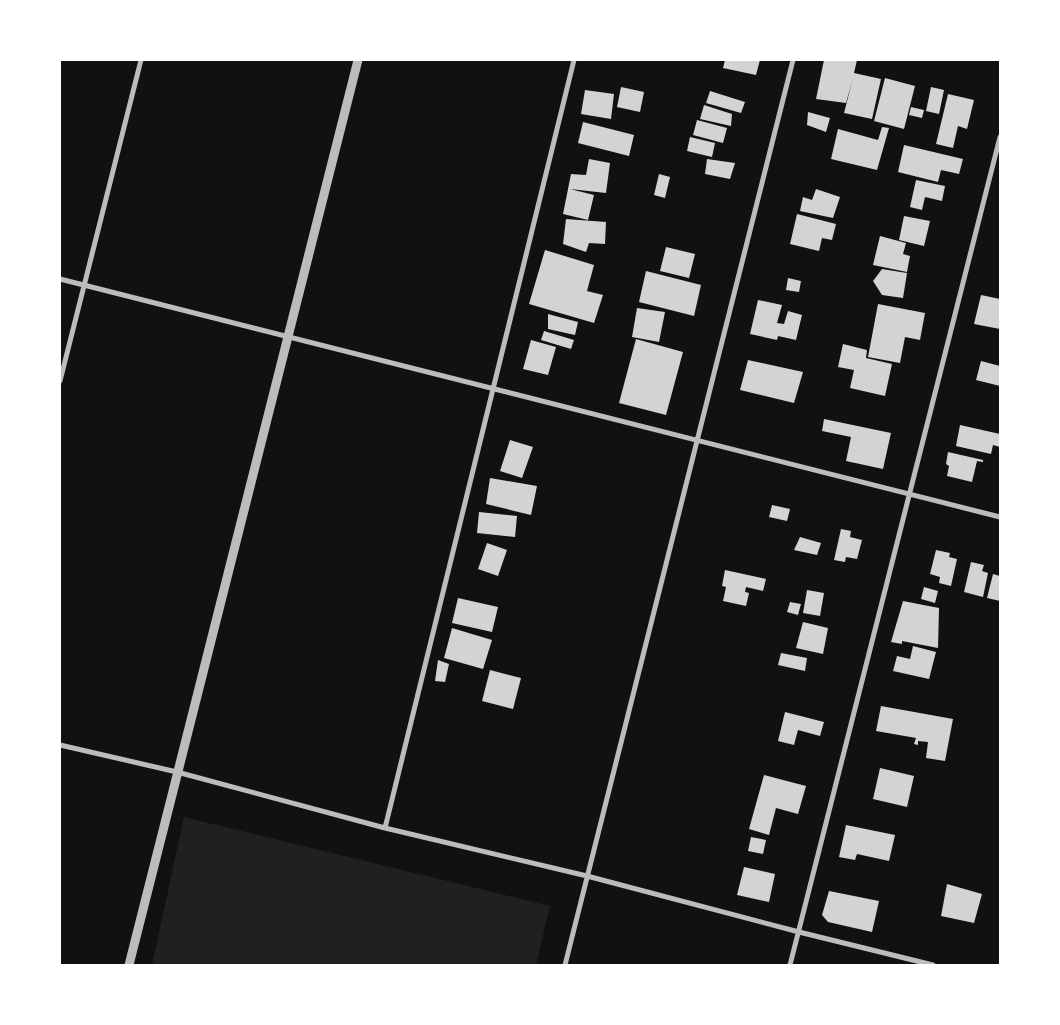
<svg xmlns="http://www.w3.org/2000/svg" width="1060" height="1025" viewBox="0 0 1060 1025" font-family="Montserrat,sans-serif">
<style>
.green{fill:#202020}
.building{fill:#d3d3d3}
.lines{fill:none;stroke-linecap:round;stroke-linejoin:round}
.minor{stroke:#bcbcbc;stroke-width:5}
.tertiary{stroke:#bcbcbc;stroke-width:9}
</style>
<rect width="100%" height="100%" fill="#111"/>
<path class="green" d="M184 817 550 906 536 965H152Z"/>
<path class="building" d="M725 60H760L756 75 723 68Z
M824 60H857L854 73 881 79 872 119 844 113 853 78 846 103 816 99Z
M885 78 915 86 904 129 874 121Z
M621 87 644 92 640 112 617 107Z
M931 87 944 90 939 114 926 111Z
M585 90 614 94 611 119 581 114Z
M710 91 745 102 741 113 706 103Z
M948 94 974 100 967 129 958 126 953 148 936 144Z
M704 105 732 114 731 126 700 119Z
M911 107 924 110 922 118 909 115Z
M808 112 830 118 826 132 807 125Z
M697 120 727 128 723 143 693 135Z
M583 122 634 135 629 156 578 143Z
M882 127 889 128 877 170 831 159 838 129 878 140Z
M690 137 715 143 712 157 687 151Z
M904 145 963 159 959 174 941 170 938 182 898 172Z
M589 159 610 163 606 193 570 189 594 195 588 220 563 214 571 174 586 175Z
M707 159 735 163 730 179 705 174Z
M659 174 670 177 665 198 654 195Z
M916 180 945 186 942 201 925 197 922 210 910 207Z
M816 189 840 197 833 218 800 211 803 197 812 200Z
M797 214 836 224 832 240 822 238 819 251 790 244Z
M904 216 930 221 924 246 899 240Z
M566 219 606 222 605 244 589 243 586 252 563 244Z
M880 236 906 243 903 254 910 256 907 272 873 265Z
M666 247 695 254 689 278 660 271Z
M545 250 594 265 587 291 603 295 594 323 529 304Z
M882 269 907 273 903 298 882 295 873 281Z
M646 271 701 285 694 316 639 302Z
M788 278 801 281 799 292 786 290Z
M981 295 1000 299V329L974 324Z
M758 300 782 305 777 323 784 324 788 311 802 315 796 340 778 336 777 340 750 334Z
M878 304 925 313 920 340 905 337 900 363 868 357Z
M637 308 665 312 659 342 632 337Z
M548 314 578 322 575 335 548 329Z
M544 331 574 340 571 349 541 340Z
M636 339 683 352 666 415 619 403Z
M531 340 556 347 548 375 523 369Z
M843 344 867 350 866 358 892 364 885 396 850 388 854 370 838 367Z
M748 360 803 372 794 403 740 390Z
M981 361 1000 366V386L976 380Z
M824 419 891 433 883 469 846 461 851 437 822 431Z
M960 425 1000 434V447L993 445 991 454 956 446Z
M510 440 533 447 522 478 500 471Z
M948 452 983 460V462L977 461 972 482 947 476 949 466 946 464Z
M490 478 537 486 531 515 486 504Z
M772 505 790 509 787 521 769 517Z
M479 512 517 516 515 537 477 533Z
M841 529 851 531 850 537 862 540 857 559 846 557 845 562 834 560Z
M800 537 821 543 817 555 794 550Z
M487 543 507 550 498 576 478 569Z
M936 550 950 553 949 557 957 559 951 586 939 583 940 577 930 574Z
M971 562 984 565 982 571 988 573 983 597 964 592Z
M725 570 766 579 763 591 746 587 745 592 749 593 746 606 723 601 726 587 722 586Z
M993 574 1000 576V601L987 598Z
M924 587 938 591 935 603 921 599Z
M807 590 824 593 820 616 803 613Z
M458 598 498 607 492 632 452 623Z
M903 601 939 608 938 648 902 641V644L891 642Z
M790 602 801 604 798 615 787 612Z
M803 622 828 628 823 654 796 648Z
M452 628 492 640 483 669 444 658Z
M913 646 936 652 929 679 893 671 897 656 910 659Z
M781 653 807 658 805 671 778 665Z
M438 660 449 664 445 682 435 681Z
M490 670 521 678 513 709 482 701Z
M881 706 953 719 945 761 926 758 928 742 918 741V745L914 744 916 738 876 731Z
M785 712 824 722 820 736 798 730 794 745 778 741Z
M880 768 914 776 907 807 873 799Z
M764 775 806 786 798 814 776 808 769 835 749 829Z
M846 825 895 835 889 861 857 854 855 860 839 857Z
M751 837 766 840 763 854 748 851Z
M744 867 775 874 769 902 737 895Z
M947 884 982 894 974 923 941 916Z
M829 891 879 901 872 932 828 922 822 915Z"/>
<g class="lines">
<path class="minor" d="M60 279 1000 517
M60 381 141 60
M60 745 177 772 385 828 587 876 799 932 933 965
M385 828 574 60
M565 965 793 60
M790 965 1000 137"/>
<path class="tertiary" d="M129 965 358 60"/>
</g>
<rect width="1060" height="1025" fill="none" stroke="#ffffff" stroke-width="122"/>
</svg>
